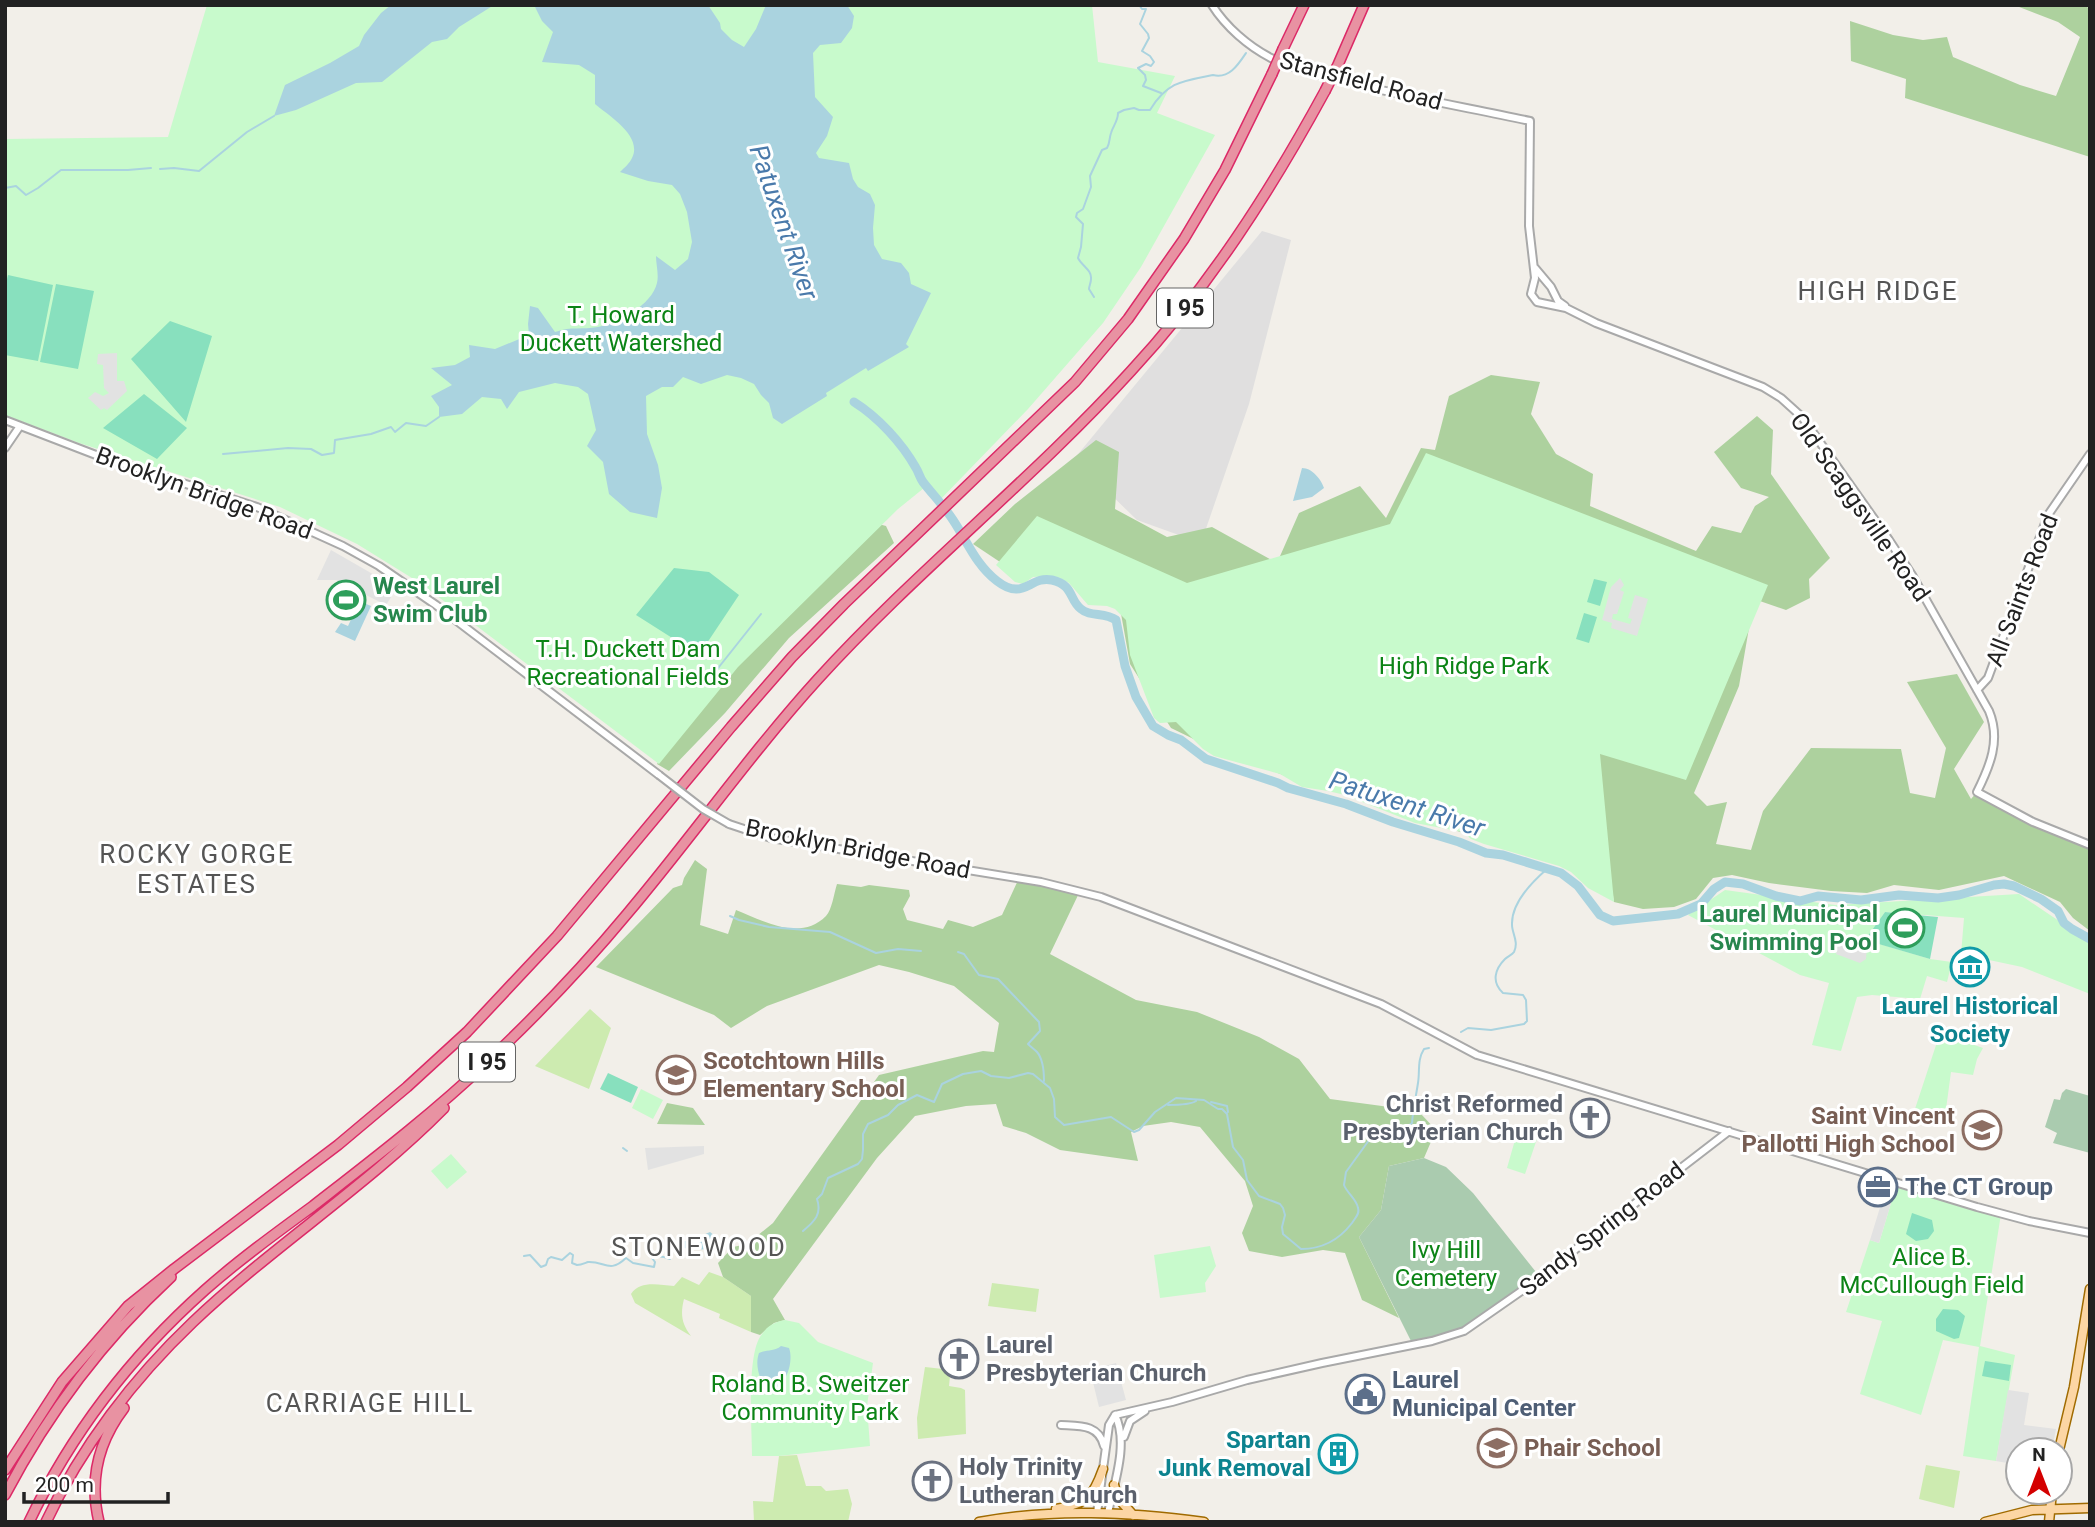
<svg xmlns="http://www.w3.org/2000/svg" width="2095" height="1527" viewBox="0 0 2095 1527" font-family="Roboto,sans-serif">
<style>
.residential{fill:#e0dfdf}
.grass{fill:#cdebb0}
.forest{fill:#add19e}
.cemetery{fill:#aacbaf}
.park{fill:#c8facc}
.pitch{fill:#88e0be}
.parking{fill:#e2e2e2}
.water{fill:#aad3df}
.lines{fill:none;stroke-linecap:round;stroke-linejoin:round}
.stream{stroke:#aad3df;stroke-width:2}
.river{stroke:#aad3df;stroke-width:9}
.tertiary-casing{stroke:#a9a9a9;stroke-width:10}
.primary-casing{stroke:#a06b00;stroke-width:11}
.motorway-casing{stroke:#dc2a67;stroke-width:12}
.tertiary{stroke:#fff;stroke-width:6}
.primary{stroke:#fcd6a4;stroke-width:8}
.motorway{stroke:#e892a2;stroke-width:9}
.tertiary-bridge-casing{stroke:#a9a9a9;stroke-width:10;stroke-linecap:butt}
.motorway-bridge-casing{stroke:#dc2a67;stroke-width:12;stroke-linecap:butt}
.tertiary-bridge{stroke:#fff;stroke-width:6}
.motorway-bridge{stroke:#e892a2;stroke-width:9}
.labels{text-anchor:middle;stroke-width:6;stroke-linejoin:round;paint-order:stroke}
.shield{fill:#fff;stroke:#646464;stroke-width:2}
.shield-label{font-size:23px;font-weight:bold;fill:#222}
.street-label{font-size:24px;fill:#222;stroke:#fff}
.park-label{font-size:24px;fill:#0c8416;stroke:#fff}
.leisure-label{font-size:24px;font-weight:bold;fill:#27864d;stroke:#fff;text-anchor:start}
.culture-label{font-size:24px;font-weight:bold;fill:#0d838f;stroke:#fff}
.education-label{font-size:24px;font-weight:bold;fill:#785e54;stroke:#fff;text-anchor:start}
.worship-label{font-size:24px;font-weight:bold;fill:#5b616d;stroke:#fff;text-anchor:start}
.service-label{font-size:24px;font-weight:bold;fill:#4e5e75;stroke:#fff;text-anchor:start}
.water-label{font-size:26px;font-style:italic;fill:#4a7aab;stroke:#fff}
.neighbourhood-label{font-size:26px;letter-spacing:2px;fill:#555;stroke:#fff}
</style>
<rect width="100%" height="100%" fill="#f2efe9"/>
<path class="residential" d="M1262 231 1291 240 1249 404 1201 543 1137 520 1074 459Z"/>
<path class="grass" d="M590 1009 611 1028 589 1089 535 1066Z
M709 1272 723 1277 751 1296V1332L719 1318 720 1314 684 1299C680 1315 682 1324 691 1336L635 1303 631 1294C640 1280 659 1285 674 1286L682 1277 699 1285Z
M992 1283 1039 1289 1036 1312 988 1306Z
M925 1367 943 1369 950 1376 949 1386 961 1388 965 1390 966 1434 918 1439 917 1418Z
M797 1455 806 1486H821L826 1491 848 1489 852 1504 848 1522H754L753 1501 773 1502 779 1456Z
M1926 1465 1960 1471 1954 1508 1919 1499Z"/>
<path class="forest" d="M2014 5H2086L2090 11V157L1905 98 1906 79 1851 61 1850 21 1893 35 1923 40 1947 37 1953 57 2020 85 2056 96 2080 37 2058 22Z
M1491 375 1540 382 1531 414 1556 454 1593 474 1590 506 1696 551 1712 526 1741 533 1755 506 1769 497 1741 488 1714 452 1757 416 1773 430 1771 474 1830 558 1809 579 1810 598 1786 610 1754 599 1739 686 1694 793 1707 806 1727 802 1716 844 1751 850 1763 811 1811 748 1901 749 1910 793 1935 798 1946 748 1907 682 1957 674 1984 722 1954 769 1971 799 1977 792 2033 822 2090 845V931L2073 918 2060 902 2004 876 1939 890 1894 885 1867 893 1831 891 1769 883 1732 875 1713 878 1696 899 1674 907 1643 909 1614 902 1613 895 1578 869 1416 818 1322 783 1301 782 1210 747 1171 728 1130 664 1120 608 1044 568 1021 576 973 544 1015 504 1096 440 1119 452 1115 509 1167 537 1212 527 1277 563 1299 513 1360 486 1386 518 1421 448 1435 450 1449 396Z
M871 522 886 526 894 543 789 638 725 713 669 771 657 764 738 654Z
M695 860 707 869 700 925 728 934 736 910C764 921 800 942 826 916 832 910 834 893 837 884L861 887 869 885 909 890 910 896 903 909 907 920 943 929 948 920 973 927 1002 915 1019 878 1080 891 1050 954 1136 1000 1197 1012 1259 1037 1299 1059 1330 1099 1382 1106 1421 1114 1436 1130 1424 1158 1389 1166 1381 1210 1359 1237 1399 1318 1362 1300 1345 1253 1323 1250 1282 1257 1249 1251 1242 1233 1253 1206 1245 1181 1200 1127 1171 1122 1143 1126 1131 1132 1138 1161 1060 1150 1026 1133 1003 1126 996 1104 966 1106 915 1116 877 1158 773 1299 785 1320 774 1323 760 1335 751 1332V1296L723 1277 718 1263 733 1247 747 1244 773 1223 879 1075 983 1051 994 1052 999 1023 954 986 909 972 879 965 767 1006 731 1028 714 1015 596 967 673 888 682 885 684 878Z
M667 1103 693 1108 705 1125 657 1124Z"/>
<path class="cemetery" d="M2066 1089 2090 1096V1153L2053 1143 2057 1133 2045 1127 2054 1099 2060 1100 2062 1093Z
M1424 1158 1446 1167 1473 1193 1540 1277 1509 1300 1451 1336 1413 1345 1359 1237 1381 1210 1389 1166Z"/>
<path class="park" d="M207 5H1092L1098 62 1175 76 1157 113 1215 135 1141 267 1103 323 1028 409 938 502 924 488 898 509 738 667 659 764 420 583 357 544 280 507 79 443 5 415V139L168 137Z
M1426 453 1768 585 1686 780 1600 754 1614 902 1588 888 1571 872 1559 866 1484 844 1471 839 1463 832 1415 823 1345 795 1328 791 1302 787 1280 774 1214 756 1203 749 1176 722 1160 723 1154 718 1130 655 1126 620 1115 609 1107 606 1088 605 1069 583 1060 578 1050 576 1033 577 1023 584 1015 582 996 565 1037 516 1187 583 1390 524Z
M1725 890 1835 905 2019 894 2090 942V994L2022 967 1961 954 1964 918 1885 912 1866 940 1930 959 1952 962 1947 982 1927 976 1920 999 1872 995 1857 997 1841 1051 1812 1045 1829 983 1800 975 1688 915Z
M1940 1033 1983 1048 1977 1059 1973 1075 1951 1072 1944 1124 1912 1118Z
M641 1089 663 1100 653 1119 632 1108Z
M1517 1133 1537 1139 1525 1174 1507 1168Z
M451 1154 467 1172 447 1189 431 1171Z
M1887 1179 2001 1214 1980 1346 2015 1355 1996 1461 1963 1456 1979 1347 1943 1340 1921 1415 1860 1394 1882 1321 1846 1312 1870 1240 1879 1243 1891 1203 1882 1201Z
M1210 1246 1216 1266 1205 1283 1206 1292 1160 1298 1154 1255Z
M785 1320 799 1323 818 1342 873 1363 867 1406 870 1446 779 1456H752C752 1429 746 1353 762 1334 768 1325 775 1322 785 1320Z"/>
<path class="pitch" d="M8 275 53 285 38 361 5 355V287Z
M56 284 94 291 78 369 40 362Z
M170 321 212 336 186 422 131 359Z
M144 394 187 428 157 459 103 428Z
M674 568 709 572 739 595 699 655 636 615Z
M1594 579 1607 582 1600 606 1587 602Z
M1584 613 1597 617 1589 643 1576 639Z
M1885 912 1938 917 1930 959 1865 940Z
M608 1073 638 1087 631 1103 600 1089Z
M1912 1213 1932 1220 1934 1231 1928 1239 1916 1241 1906 1234Z
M1943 1309 1958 1310 1965 1316 1959 1338 1954 1339 1936 1331V1319Z
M1985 1361 2011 1365 2009 1381 1982 1376Z"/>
<path class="parking" d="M117 353V381H124L127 391 107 410 104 408 101 410 88 398 95 392 103 396 109 393 104 388 103 365 97 364 98 354Z
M331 550 397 588 386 605 336 580H317Z
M1620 578 1624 585 1620 590 1624 592 1617 614H1613L1612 619 1630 624 1632 619 1628 618 1635 595 1648 599 1637 636 1611 628 1612 623 1602 620 1611 587Z
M1845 938 1867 946 1866 959 1860 963 1836 954 1839 941Z
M704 1146V1154L648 1170 645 1148Z
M1882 1201 1891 1203 1879 1243 1870 1240Z
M1116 1363 1126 1400 1099 1407 1090 1370Z
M2008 1390 2029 1393 2024 1425 2056 1429 2052 1450H2018V1465L1996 1461Z"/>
<path class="water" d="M391 5H494L459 27 447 39 432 42 382 82 356 83 296 110 274 116 285 85 330 63 359 46 364 35 381 13Z
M534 5H708L720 23 721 29 732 40 744 47 756 29 766 5H847L854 16 852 28 841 43 820 45 813 53 815 97 833 117 827 136 816 153 819 158 849 163 853 179 858 187 870 194 875 205 873 228 874 245 882 259 901 263 909 273 911 284 931 293 906 344 909 347 868 371 866 368 826 393 827 396 782 424 773 418 769 403 761 395 754 384 741 378 727 375 701 384 683 377 673 387H662L646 396 647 434 658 465 662 488 657 518 630 512 609 494 603 462 587 446 596 430 588 394 578 387 555 383 519 392 507 409 501 399 482 397 462 414 439 417V407L431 396 452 385 431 368 455 365 470 357 469 345 495 349 529 335 528 324 530 306 538 308 555 332C572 326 582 330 598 327 618 323 652 305 657 283 659 275 656 264 656 256L675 270 688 259 692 242 687 212 680 194 672 185 648 181 620 172C624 168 630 163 632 158 643 136 609 116 595 104V75L579 65 542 62 553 32 542 21Z
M1302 468C1312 468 1321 479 1324 488L1312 497 1293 501Z
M352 598 371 606 355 641 335 632 341 623 348 626 355 611 349 607Z
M710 1232 715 1236 711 1250 683 1248 684 1241H689Z
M781 1346 789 1348C795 1363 783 1398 763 1386 759 1374 755 1365 759 1353 767 1349 774 1352 781 1346Z"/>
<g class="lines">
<path class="stream" d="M1139 5 1142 9H1146L1140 24 1148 34 1149 38 1142 51 1150 56 1154 62 1151 66 1146 64 1138 68 1145 75 1146 80 1143 86 1161 93
M160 169 174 168 199 171 247 132 274 116
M5 188 16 186 26 195 38 188 61 170H128L151 168
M1094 297 1089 289C1089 286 1091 283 1091 279 1092 270 1082 266 1078 258L1081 247 1083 224 1076 217 1077 213 1083 209 1091 187 1090 176 1102 150 1107 148C1110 143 1109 139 1111 133 1113 126 1118 121 1118 113L1124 110 1134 108 1139 110H1150C1167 82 1182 81 1213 75 1229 79 1238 65 1246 53
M223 454 288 448 311 449 322 455 334 453 335 440 371 434 391 427 395 432 406 423 426 426 439 417
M711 677 761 614
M730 916 739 920 769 927 830 932 876 953 898 949 921 951
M958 952 964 954 979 975 998 979 1039 1022 1040 1031 1028 1044C1031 1047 1034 1049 1037 1052 1043 1059 1044 1072 1044 1081
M1461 1032 1468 1028 1491 1030 1524 1024 1527 1021 1526 1000 1523 995 1503 993C1491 982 1495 969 1505 959 1508 956 1512 955 1514 952 1519 942 1512 933 1512 925 1511 903 1532 882 1547 869
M1211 1102 1227 1106 1228 1112
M1168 1105C1176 1105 1190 1105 1196 1101
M623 1148 627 1151
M803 1231C815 1221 822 1214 817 1199L822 1194 828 1178 858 1164 862 1159 863 1150V1134L868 1124 888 1115 898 1105 917 1095 934 1102 942 1084 963 1074 981 1071 991 1076 1009 1078 1028 1073 1033 1074 1050 1088 1054 1099 1055 1117 1064 1125 1111 1117 1134 1132 1139 1130 1155 1112 1176 1098 1204 1100 1218 1109H1222L1227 1114 1233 1147 1243 1160 1247 1180 1259 1196 1280 1204 1283 1208 1285 1215 1282 1227 1283 1234 1301 1249C1323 1249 1339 1240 1352 1223 1355 1218 1360 1214 1358 1208 1357 1200 1347 1193 1344 1185L1346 1172 1372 1136 1400 1132 1412 1123C1413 1110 1416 1096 1418 1083 1420 1071 1417 1060 1424 1049L1429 1048
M524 1256 530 1255 541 1267 546 1265 548 1259 551 1257 562 1260 570 1253 573 1255 572 1263 577 1265C581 1265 585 1263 588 1262 605 1261 609 1274 626 1258L633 1263 654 1267 655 1262 652 1258 654 1256 664 1257 670 1259"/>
<path class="river" d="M854 402C878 417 902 443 916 468 919 473 920 478 923 482 933 495 944 506 953 520 967 541 976 565 997 581 1024 602 1030 575 1052 580 1074 585 1069 600 1081 609 1090 617 1105 612 1116 620L1125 666 1136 697 1153 726 1168 735 1181 740 1206 759 1278 783 1288 788 1346 804 1393 822 1459 842 1486 853 1503 855 1561 873 1578 886 1600 915 1613 921 1678 914 1701 904 1714 889 1725 882 1743 884 1776 896 1800 901 1818 896 1861 900 1899 895 1938 898 1959 895 1994 885 2004 884 2014 886 2041 899 2058 911 2064 923 2072 929 2090 939"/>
<defs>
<path id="tertiary" d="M1212 5C1226 27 1248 46 1271 58 1295 70 1321 75 1347 82 1407 97 1469 108 1530 121L1529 226 1535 278 1531 294 1537 302 1566 308 1596 323 1763 387 1781 398 1802 417 1889 540 1912 575 1989 711C2001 740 1990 766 1977 792L2033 822 2090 845
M1535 268 1551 287 1558 301 1565 306
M5 420 96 455 257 507 343 546 379 566 436 605 659 775
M5 448 20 426
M1977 690 1988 678 2048 515 2090 454
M729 824 771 838 1041 882 1101 897 1381 1004 1477 1055 1977 1207 2029 1221 2090 1233
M1115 1415 1172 1402 1247 1380 1322 1363 1432 1341 1464 1331 1520 1292 1729 1131
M1061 1425C1079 1426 1099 1424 1104 1446
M1124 1437 1130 1421 1145 1411
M1097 1513 1109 1425 1115 1415
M1108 1513C1114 1484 1129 1443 1115 1415"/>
<path id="primary" d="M2059 1450 2074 1387 2090 1289
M1114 1485 1118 1498 1133 1515
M1056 1509C1087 1504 1093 1497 1103 1469
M979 1522C1053 1508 1129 1512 1204 1522
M1985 1522 2032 1510 2090 1508
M2049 1522 2052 1492"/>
<path id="motorway" d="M1283 49 1304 5
M1337 67 1364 5
M5 1470 62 1382 128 1306 174 1269 338 1145 407 1087 467 1032 557 936 731 727 792 657 844 604 1075 382 1128 319 1184 239 1225 170 1272 74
M5 1495C48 1413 103 1340 171 1277
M29 1522C71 1434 132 1355 205 1290 239 1260 276 1233 313 1206 372 1160 431 1115 486 1063 536 1016 583 967 627 914 692 837 750 754 818 679 916 571 1032 480 1131 371 1209 287 1270 192 1325 91
M46 1522C81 1447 134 1378 193 1322 273 1246 367 1186 444 1108
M99 1522C89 1480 98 1442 124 1408"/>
</defs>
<use href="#tertiary" class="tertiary-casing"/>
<use href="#primary" class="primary-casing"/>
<use href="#motorway" class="motorway-casing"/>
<use href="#tertiary" class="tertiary"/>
<use href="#primary" class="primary"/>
<use href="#motorway" class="motorway"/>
<defs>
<path id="tertiary-bridge" d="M659 775 703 809 729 824"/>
<path id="motorway-bridge" d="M1272 74 1283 49
M1325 91 1337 67"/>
</defs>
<use href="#tertiary-bridge" class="tertiary-bridge-casing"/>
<use href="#motorway-bridge" class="motorway-bridge-casing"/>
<use href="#tertiary-bridge" class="tertiary-bridge"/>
<use href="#motorway-bridge" class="motorway-bridge"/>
</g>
<defs>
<symbol id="stadium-ring" viewBox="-11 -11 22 22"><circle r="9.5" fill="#fff" stroke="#2e9e5b" stroke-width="1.5"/><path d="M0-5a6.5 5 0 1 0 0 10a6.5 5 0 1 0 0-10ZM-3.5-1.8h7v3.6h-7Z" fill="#2e9e5b"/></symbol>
<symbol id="museum-ring" viewBox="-11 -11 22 22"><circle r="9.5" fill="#fff" stroke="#0f9aa8" stroke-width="1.5"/><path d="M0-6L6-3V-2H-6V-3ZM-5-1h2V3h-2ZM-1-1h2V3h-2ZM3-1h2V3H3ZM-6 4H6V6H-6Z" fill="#0f9aa8"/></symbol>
<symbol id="school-ring" viewBox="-11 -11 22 22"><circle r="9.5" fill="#fff" stroke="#8d6e63" stroke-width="1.5"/><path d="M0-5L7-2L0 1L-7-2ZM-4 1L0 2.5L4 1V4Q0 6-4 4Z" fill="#8d6e63"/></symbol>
<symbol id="church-ring" viewBox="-11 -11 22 22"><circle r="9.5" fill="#fff" stroke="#6b7280" stroke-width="1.5"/><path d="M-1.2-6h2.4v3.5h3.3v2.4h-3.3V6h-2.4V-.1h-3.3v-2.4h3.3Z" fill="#6b7280"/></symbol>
<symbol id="office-ring" viewBox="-11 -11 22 22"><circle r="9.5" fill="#fff" stroke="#5c6f8a" stroke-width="1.5"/><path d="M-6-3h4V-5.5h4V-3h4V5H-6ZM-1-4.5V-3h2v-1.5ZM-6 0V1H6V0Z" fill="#5c6f8a"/></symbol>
<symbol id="civic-ring" viewBox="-11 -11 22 22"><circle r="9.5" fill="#fff" stroke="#5c6f8a" stroke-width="1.5"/><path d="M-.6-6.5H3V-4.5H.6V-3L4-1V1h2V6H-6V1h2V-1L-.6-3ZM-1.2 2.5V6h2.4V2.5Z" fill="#5c6f8a"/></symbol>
<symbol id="building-ring" viewBox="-11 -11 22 22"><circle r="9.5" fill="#fff" stroke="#0f9aa8" stroke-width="1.5"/><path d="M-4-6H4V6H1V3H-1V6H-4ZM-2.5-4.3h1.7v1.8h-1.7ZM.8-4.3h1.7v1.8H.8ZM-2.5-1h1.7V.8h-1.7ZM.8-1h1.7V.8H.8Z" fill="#0f9aa8"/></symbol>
</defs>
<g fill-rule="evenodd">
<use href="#stadium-ring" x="324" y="578" width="44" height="44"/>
<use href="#stadium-ring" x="1883" y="906" width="44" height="44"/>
<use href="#museum-ring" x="1948" y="945" width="44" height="44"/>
<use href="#school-ring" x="654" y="1053" width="44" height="44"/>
<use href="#church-ring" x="1568" y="1096" width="44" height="44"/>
<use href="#school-ring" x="1960" y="1108" width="44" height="44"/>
<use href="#office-ring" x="1856" y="1165" width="44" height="44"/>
<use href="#church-ring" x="937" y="1337" width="44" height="44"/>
<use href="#civic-ring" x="1343" y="1372" width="44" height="44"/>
<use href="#school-ring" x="1475" y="1426" width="44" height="44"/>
<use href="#building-ring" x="1316" y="1432" width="44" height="44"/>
<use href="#church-ring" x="910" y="1459" width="44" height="44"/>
</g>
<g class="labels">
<g class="shield">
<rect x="1157" y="288.5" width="56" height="39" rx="5"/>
<rect x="459" y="1042.5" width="56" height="39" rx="5"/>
</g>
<g class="shield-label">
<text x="1185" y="316">I 95</text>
<text x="487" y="1070">I 95</text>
</g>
<g class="street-label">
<text transform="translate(1361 81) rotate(15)" y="8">Stansfield Road</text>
<text transform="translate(204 493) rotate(20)" y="8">Brooklyn Bridge Road</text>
<text transform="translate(1860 507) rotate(55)" y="8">Old Scaggsville Road</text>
<text transform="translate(2022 590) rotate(-69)" y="8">All Saints Road</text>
<text transform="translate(858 849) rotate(11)" y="8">Brooklyn Bridge Road</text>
<text transform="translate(1602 1229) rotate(-38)" y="8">Sandy Spring Road</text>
</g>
<g class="park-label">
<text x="621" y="323">T. Howard<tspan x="621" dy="28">Duckett Watershed</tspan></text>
<text x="628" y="657">T.H. Duckett Dam<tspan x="628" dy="28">Recreational Fields</tspan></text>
<text x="1464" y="674">High Ridge Park</text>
<text x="1446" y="1258">Ivy Hill<tspan x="1446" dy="28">Cemetery</tspan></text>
<text x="1932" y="1265">Alice B.<tspan x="1932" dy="28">McCullough Field</tspan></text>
<text x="810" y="1392">Roland B. Sweitzer<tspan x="810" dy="28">Community Park</tspan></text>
</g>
<g class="leisure-label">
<text x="373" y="594">West Laurel<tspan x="373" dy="28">Swim Club</tspan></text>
<text x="1878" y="922" text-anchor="end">Laurel Municipal<tspan x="1878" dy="28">Swimming Pool</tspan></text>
</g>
<g class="culture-label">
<text x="1970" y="1014">Laurel Historical<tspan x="1970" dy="28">Society</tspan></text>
<text x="1311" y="1448" text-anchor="end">Spartan<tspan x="1311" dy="28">Junk Removal</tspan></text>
</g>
<g class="education-label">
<text x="703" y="1069">Scotchtown Hills<tspan x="703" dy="28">Elementary School</tspan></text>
<text x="1955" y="1124" text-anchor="end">Saint Vincent<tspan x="1955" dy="28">Pallotti High School</tspan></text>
<text x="1524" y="1456">Phair School</text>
</g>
<g class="worship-label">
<text x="1563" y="1112" text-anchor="end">Christ Reformed<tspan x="1563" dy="28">Presbyterian Church</tspan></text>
<text x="986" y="1353">Laurel<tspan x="986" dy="28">Presbyterian Church</tspan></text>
<text x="959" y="1475">Holy Trinity<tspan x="959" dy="28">Lutheran Church</tspan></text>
</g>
<g class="service-label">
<text x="1905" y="1195">The CT Group</text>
<text x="1392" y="1388">Laurel<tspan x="1392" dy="28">Municipal Center</tspan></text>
</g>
<g class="water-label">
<text transform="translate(784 222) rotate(71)" y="9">Patuxent River</text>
<text transform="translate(1407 804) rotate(18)" y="9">Patuxent River</text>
</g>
<g class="neighbourhood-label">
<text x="1878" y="300">HIGH RIDGE</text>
<text x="197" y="863">ROCKY GORGE<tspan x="197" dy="30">ESTATES</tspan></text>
<text x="699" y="1256">STONEWOOD</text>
<text x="370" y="1412">CARRIAGE HILL</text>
</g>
</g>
<rect width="2095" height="1527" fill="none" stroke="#222222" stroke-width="14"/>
<g transform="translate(2039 1471)"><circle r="33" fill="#ffffff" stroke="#a7a7a7" stroke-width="2"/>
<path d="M0-5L12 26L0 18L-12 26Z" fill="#d40000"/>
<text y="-10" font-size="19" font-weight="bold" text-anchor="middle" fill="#222222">N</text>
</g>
<path d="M24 1492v10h144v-10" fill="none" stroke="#222222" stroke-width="3.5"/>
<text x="35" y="1492" font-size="21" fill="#222222" stroke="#ffffff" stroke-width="5" paint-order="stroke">200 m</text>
</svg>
